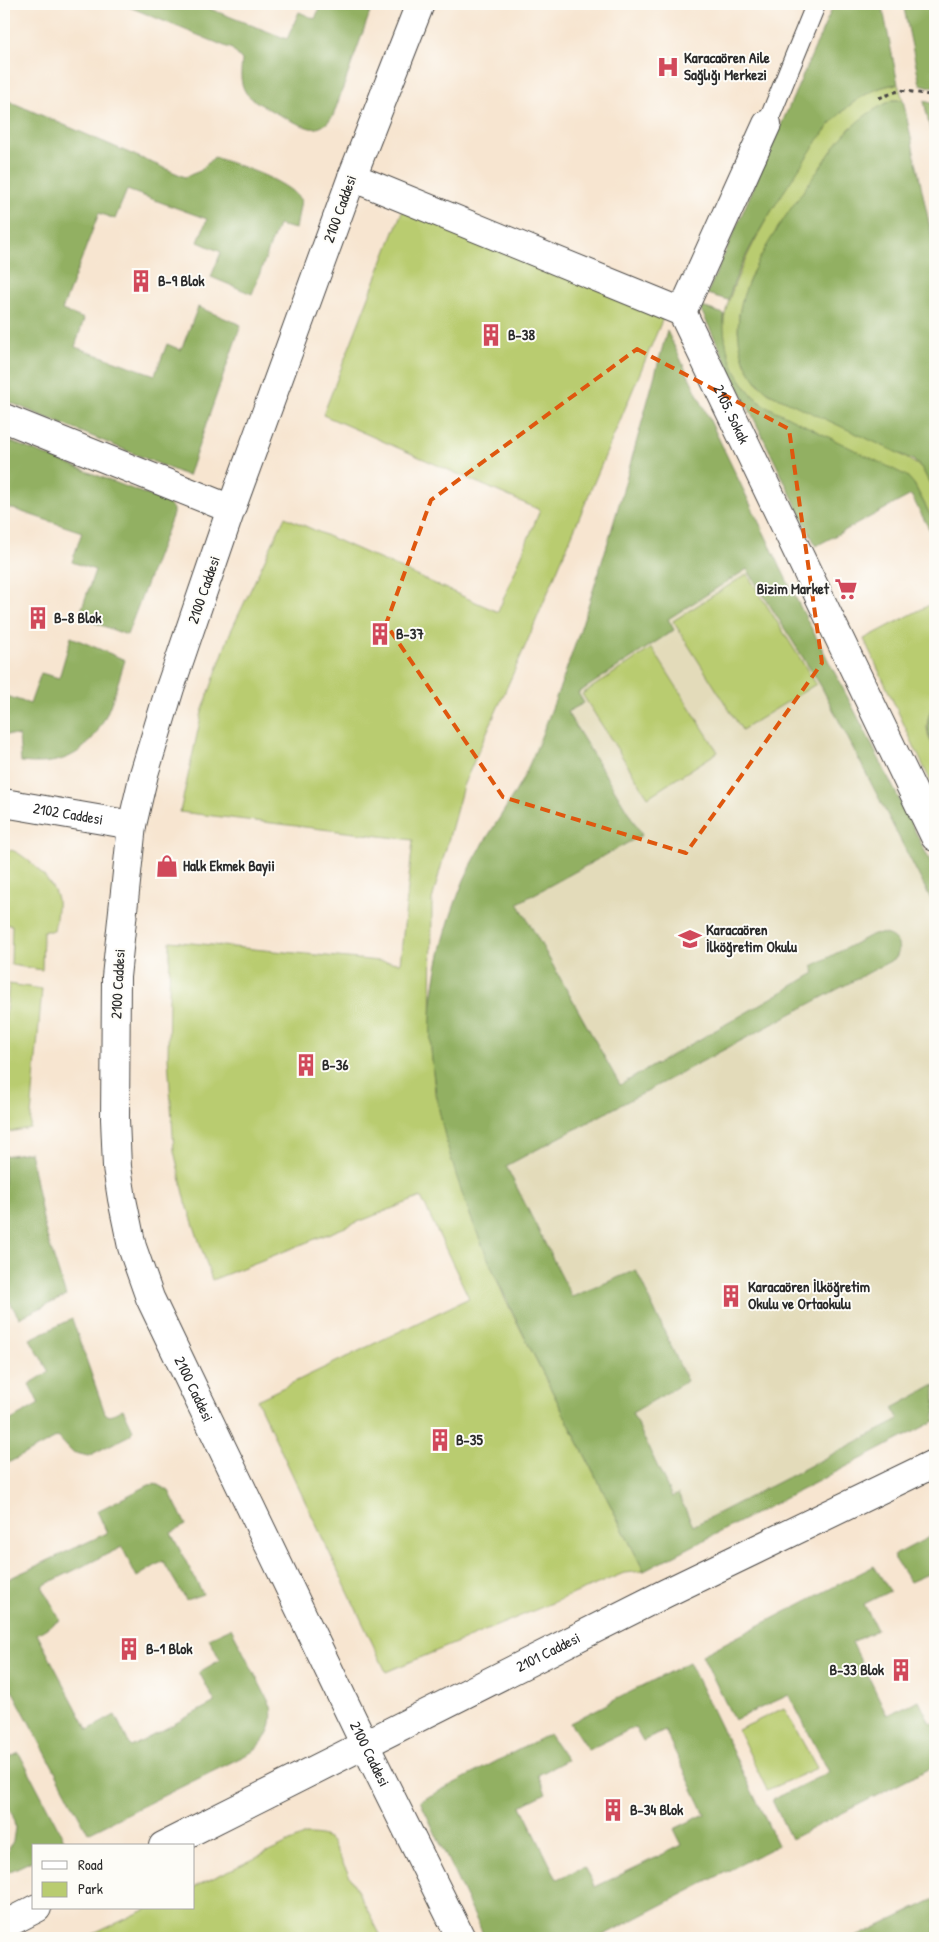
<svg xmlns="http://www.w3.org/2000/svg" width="939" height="1942" viewBox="0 0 939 1942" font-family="'Patrick Hand',sans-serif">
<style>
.built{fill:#e3dbba}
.green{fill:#b9cc70;stroke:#727c4e}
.forest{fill:#92b062;stroke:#5e6e46}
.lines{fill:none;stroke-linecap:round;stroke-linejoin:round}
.lane-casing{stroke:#4a4744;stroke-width:21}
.street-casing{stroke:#4a4744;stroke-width:30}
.path{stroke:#4a4744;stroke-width:3;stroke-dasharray:4 4;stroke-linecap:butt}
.lane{stroke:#fff;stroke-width:19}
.street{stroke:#fff;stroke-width:28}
.marked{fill:none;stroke:#df570e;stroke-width:4;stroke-dasharray:10 6;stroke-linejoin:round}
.labels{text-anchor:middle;stroke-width:4;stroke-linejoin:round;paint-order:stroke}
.poi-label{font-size:15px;font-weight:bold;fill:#2b2b2b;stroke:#fdfcf7;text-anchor:start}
.street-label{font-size:15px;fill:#2b2b2b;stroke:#fdfcf7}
</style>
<rect width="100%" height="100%" fill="#fdfcf7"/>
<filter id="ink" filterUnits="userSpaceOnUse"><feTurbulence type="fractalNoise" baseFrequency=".02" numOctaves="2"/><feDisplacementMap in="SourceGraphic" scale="10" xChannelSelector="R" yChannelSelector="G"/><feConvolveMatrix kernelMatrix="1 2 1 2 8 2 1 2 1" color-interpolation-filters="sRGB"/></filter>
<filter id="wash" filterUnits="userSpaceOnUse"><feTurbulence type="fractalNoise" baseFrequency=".0096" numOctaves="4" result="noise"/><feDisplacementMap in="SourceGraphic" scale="20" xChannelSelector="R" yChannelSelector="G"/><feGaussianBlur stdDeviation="1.12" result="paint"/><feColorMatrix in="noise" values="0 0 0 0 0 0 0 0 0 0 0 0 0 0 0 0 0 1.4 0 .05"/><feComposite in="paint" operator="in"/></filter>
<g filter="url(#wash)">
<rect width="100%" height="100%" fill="#f7e5d0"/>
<path class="built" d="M667 331 792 591 861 723 935 871V1421L644 1571 431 999 438 959 465 878 522 779 564 676 609 539Z"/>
<path class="green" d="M898 84 903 100H893L850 128 794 205 752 273 739 313 738 331 745 364 759 385 888 447 921 467 935 493V524L914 484 762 404C742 387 725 360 723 333 720 286 804 148 839 115 855 99 876 86 898 84Z
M406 201 663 318 527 642 463 786 432 900 431 1048 435 1094 448 1144 470 1215 505 1299 644 1571 624 1573 386 1672 257 1400 469 1298 421 1197 212 1280 186 1202 174 1151 168 1057 170 941 400 963 413 840 180 812 202 712 230 633 285 517 498 612 540 510 323 415Z
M747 574 816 684 742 730 673 621Z
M935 602V699L928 718 927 728 929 738 935 750V791L864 639Z
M652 648 718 752 648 797 582 694Z
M11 850C26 854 56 885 57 900 58 910 55 922 54 931H43L42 970 11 965 12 925 4 924V854Z
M9 984 42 989 30 1128 4 1133V1030Z
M784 1708 817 1768 767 1790 738 1730Z
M305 1835C315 1835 324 1835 332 1842L382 1938H85L149 1908H194V1887Z"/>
<path class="forest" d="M122 4H206L205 7 287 39 299 12 315 19 321 4H373L333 116C328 123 320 130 310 128 298 125 253 103 246 93 239 82 241 72 242 60L232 49Z
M834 4H882L898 84C876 86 855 99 839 115 823 130 811 151 798 170 772 210 742 254 728 300L707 294Z
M903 4H935V88L920 84Z
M4 99 185 177 200 171 214 157C239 166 285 179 301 200L296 229 278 225 252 294 211 277 221 252 198 242 207 219 127 190 115 219 99 213 62 310 84 319 75 347 155 375 167 344 181 350 198 307 241 325 188 476 4 400Z
M893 100H903L935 251V493L921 467 913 460 769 393C744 374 736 345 739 315 745 268 792 207 819 169 829 155 839 138 852 127 864 115 878 107 893 100Z
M924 101 935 104V153Z
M699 306 724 314C722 349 735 381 762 404L907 476 914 484 935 524V540L911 495 816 546Z
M667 331 792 591 861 723 935 871V907L821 686 747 569 668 619 674 630 578 693 584 703 567 712 642 835 518 903 620 1085 815 973 812 966 873 934C889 931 905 941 896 958L506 1166 572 1297 636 1270 687 1381 632 1413 672 1497 678 1494 693 1526 899 1420 893 1408 935 1385V1421L644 1571C612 1508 579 1444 547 1381 495 1279 438 1165 431 1049 428 991 442 934 464 880 479 846 503 815 521 782 538 749 551 711 564 676 605 564 635 446 667 331Z
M4 439 168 503 173 509V514L127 635 79 617 95 570 72 562 82 532 4 506Z
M71 637 125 660C107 718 95 771 21 762L19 736 4 734V695L30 704 41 673 59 678Z
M935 699V750C926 732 926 718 935 699Z
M30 1152 45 1230 66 1296 19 1318 4 1292V1156Z
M72 1319 105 1413 109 1416 123 1409 133 1430 130 1435 88 1456 72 1452 58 1437 4 1465V1424L39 1404 29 1384 49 1372 30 1339Z
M156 1484 169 1491 186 1525 171 1533 203 1594 186 1600 163 1561 137 1577 122 1547 42 1586 60 1620 37 1634 88 1730 115 1715 131 1747 215 1702 199 1672 220 1660 209 1638 231 1628 271 1706C274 1726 267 1740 252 1752L88 1833 4 1675V1581L107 1533 97 1511 149 1485Z
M935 1534V1571L910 1582 893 1556Z
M874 1566 890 1591 864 1604 877 1630 852 1642 887 1715 919 1700 930 1723 935 1721V1766L791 1839 772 1800 829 1772 789 1695 734 1720 702 1655Z
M689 1662 778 1845 598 1938H485L420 1801 549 1734 567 1760 538 1775 546 1793 521 1806 557 1879 584 1867 595 1887 682 1845 674 1829 705 1814 665 1731 643 1741 635 1727 588 1750 570 1723Z
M19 1753 66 1843 62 1846H34V1860L4 1874V1857L13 1841 15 1828 13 1816 4 1802V1760Z
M935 1899V1938H854Z"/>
</g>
<g filter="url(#ink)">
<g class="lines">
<defs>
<path id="lane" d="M767 124 816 4"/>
<g id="street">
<path id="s1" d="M420 4 352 177 231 509 170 688 144 774 132 825 116 977 115 1119 117 1167 122 1199 132 1247 150 1298 365 1745 461 1938"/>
<path id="s2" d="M352 177 682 312 935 837"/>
<path d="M682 312 767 124"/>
<path d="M4 418 231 509"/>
<path id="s3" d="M4 803 132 825"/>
<path id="s4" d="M163 1846 666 1593 935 1463"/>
<path d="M4 1925 37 1908"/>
</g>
</defs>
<use href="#lane" class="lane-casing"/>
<use href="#street" class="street-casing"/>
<path class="path" d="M879 98 901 90 935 96"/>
<use href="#lane" class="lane"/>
<use href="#street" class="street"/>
</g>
</g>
<path class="marked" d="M637 349 789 429 822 663 686 853 503 797 386 624 431 500Z"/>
<defs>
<symbol id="hospital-bare" viewBox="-9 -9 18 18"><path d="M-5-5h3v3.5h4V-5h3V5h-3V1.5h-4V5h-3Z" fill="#d1495b" stroke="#fdfcf7" stroke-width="2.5" paint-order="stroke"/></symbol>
<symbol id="building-bare" viewBox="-9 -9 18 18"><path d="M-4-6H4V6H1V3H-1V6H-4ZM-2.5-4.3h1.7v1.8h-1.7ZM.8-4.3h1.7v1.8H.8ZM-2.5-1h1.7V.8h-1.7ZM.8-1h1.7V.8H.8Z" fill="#d1495b" stroke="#fdfcf7" stroke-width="2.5" paint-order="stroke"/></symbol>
<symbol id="supermarket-bare" viewBox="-9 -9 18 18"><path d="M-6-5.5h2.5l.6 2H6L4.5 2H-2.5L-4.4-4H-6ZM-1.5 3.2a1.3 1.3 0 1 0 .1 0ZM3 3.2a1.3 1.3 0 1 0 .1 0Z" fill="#d1495b" stroke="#fdfcf7" stroke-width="2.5" paint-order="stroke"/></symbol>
<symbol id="shop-bare" viewBox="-9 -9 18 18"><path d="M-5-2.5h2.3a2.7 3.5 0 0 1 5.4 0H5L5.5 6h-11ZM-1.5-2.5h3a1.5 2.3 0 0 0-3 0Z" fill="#d1495b" stroke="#fdfcf7" stroke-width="2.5" paint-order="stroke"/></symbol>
<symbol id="school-bare" viewBox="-9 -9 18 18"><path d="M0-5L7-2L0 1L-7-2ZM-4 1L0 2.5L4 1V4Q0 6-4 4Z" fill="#d1495b" stroke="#fdfcf7" stroke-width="2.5" paint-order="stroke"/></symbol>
</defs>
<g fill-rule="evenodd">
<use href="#hospital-bare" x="652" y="51" width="32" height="32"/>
<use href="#building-bare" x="125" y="265" width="32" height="32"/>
<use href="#building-bare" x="475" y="319" width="32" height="32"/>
<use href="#supermarket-bare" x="830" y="573" width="32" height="32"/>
<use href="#building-bare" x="22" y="602" width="32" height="32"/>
<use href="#building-bare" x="364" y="618" width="32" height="32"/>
<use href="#shop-bare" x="151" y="850" width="32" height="32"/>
<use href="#school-bare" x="674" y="923" width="32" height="32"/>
<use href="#building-bare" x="290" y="1049" width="32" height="32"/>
<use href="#building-bare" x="715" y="1280" width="32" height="32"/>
<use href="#building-bare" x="424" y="1424" width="32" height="32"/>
<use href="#building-bare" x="113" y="1633" width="32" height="32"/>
<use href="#building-bare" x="885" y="1654" width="32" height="32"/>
<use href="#building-bare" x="597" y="1794" width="32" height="32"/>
</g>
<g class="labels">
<g class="poi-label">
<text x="684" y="63">Karacaören Aile<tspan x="684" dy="17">Sağlığı Merkezi</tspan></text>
<text x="158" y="286">B-9 Blok</text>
<text x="508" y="340">B-38</text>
<text x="829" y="594" text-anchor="end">Bizim Market</text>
<text x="54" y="623">B-8 Blok</text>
<text x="396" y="639">B-37</text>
<text x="183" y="871">Halk Ekmek Bayii</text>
<text x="706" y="935">Karacaören<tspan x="706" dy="17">İlköğretim Okulu</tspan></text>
<text x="322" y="1070">B-36</text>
<text x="748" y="1292">Karacaören İlköğretim<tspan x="748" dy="17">Okulu ve Ortaokulu</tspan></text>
<text x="456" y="1445">B-35</text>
<text x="146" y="1654">B-1 Blok</text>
<text x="884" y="1675" text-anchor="end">B-33 Blok</text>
<text x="630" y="1815">B-34 Blok</text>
</g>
<g class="street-label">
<text transform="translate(340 209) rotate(-70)" y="5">2100 Caddesi</text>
<text dy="5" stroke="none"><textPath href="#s2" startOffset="470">2105. Sokak</textPath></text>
<text transform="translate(204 590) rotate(-71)" y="5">2100 Caddesi</text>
<text dy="5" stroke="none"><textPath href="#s3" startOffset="65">2102 Caddesi</textPath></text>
<text transform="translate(118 984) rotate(-87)" y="5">2100 Caddesi</text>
<text dy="5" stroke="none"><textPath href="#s1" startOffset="1450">2100 Caddesi</textPath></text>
<text dy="5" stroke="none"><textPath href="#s4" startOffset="431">2101 Caddesi</textPath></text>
<text dy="5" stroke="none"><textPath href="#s1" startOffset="1855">2100 Caddesi</textPath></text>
</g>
</g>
<rect width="939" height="1942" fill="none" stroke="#fdfcf7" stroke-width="20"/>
<rect x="32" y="1844" width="162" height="65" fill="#fdfcf7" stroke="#a9a8a5"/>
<rect x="42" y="1861" width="25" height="8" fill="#ffffff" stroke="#a9a8a5"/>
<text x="78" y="1870" font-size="15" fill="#2b2b2b">Road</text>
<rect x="42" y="1882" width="25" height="15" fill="#b9cc70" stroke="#a9a8a5"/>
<text x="78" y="1894" font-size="15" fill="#2b2b2b">Park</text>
</svg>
